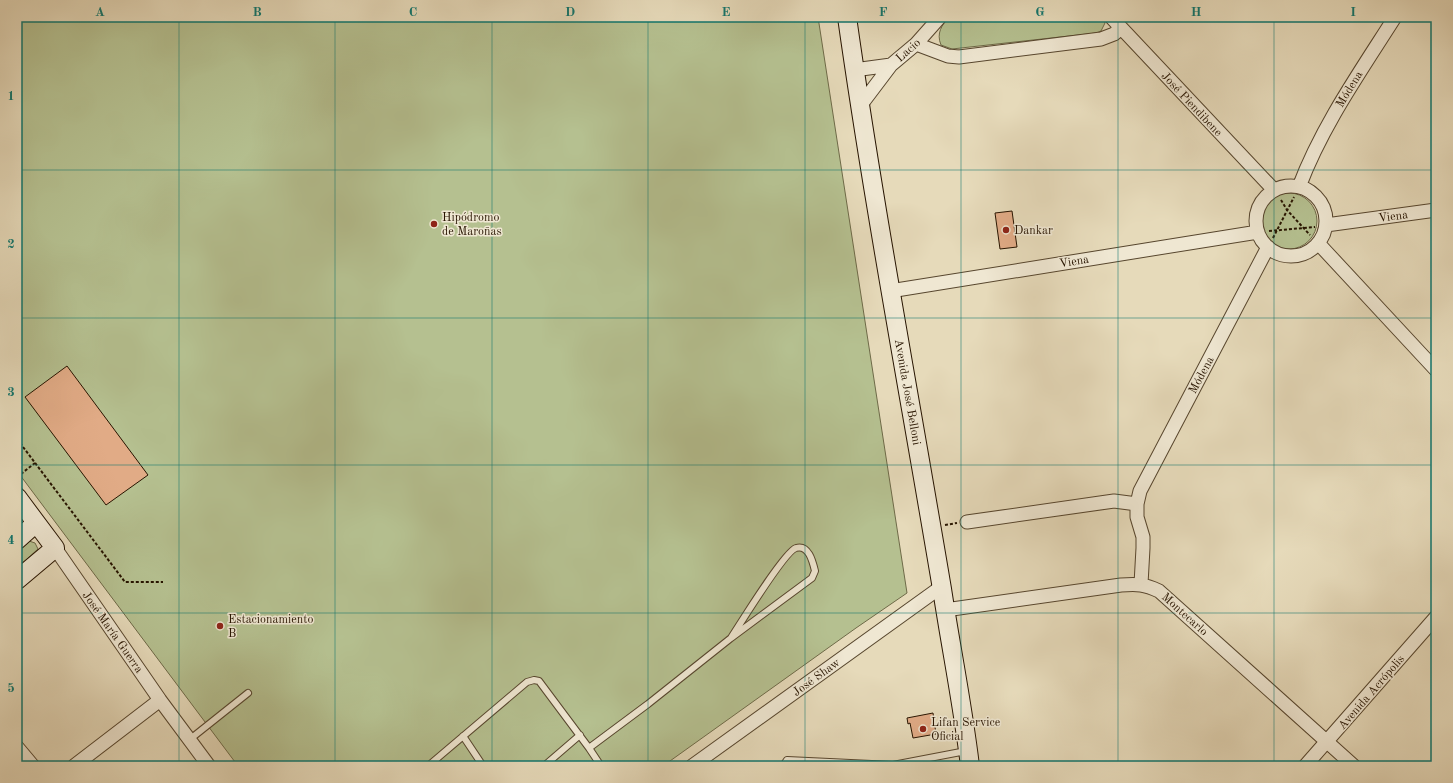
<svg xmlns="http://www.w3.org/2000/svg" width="1453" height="783" viewBox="0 0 1453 783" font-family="'Old Standard TT',serif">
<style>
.green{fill:#b5c090;stroke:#6e6a48}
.building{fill:#e1ab86;stroke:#271400}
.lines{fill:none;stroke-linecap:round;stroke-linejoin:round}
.lane-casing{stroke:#57462e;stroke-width:8}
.street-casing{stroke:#57462e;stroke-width:15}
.secondary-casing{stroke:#271400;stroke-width:20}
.path{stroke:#271400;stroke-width:2;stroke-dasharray:3 2;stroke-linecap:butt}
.lane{stroke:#efe7d2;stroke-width:6}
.street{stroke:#efe7d2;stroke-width:13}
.secondary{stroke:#efe7d2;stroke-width:18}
.grid{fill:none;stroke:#0f766e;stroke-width:1;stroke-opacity:0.55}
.poi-dot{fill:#8f2418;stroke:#efe7d2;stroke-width:1.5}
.labels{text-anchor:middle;stroke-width:3;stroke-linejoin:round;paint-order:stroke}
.street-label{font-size:12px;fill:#271400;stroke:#efe7d2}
.poi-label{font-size:12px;fill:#271400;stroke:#efe7d2;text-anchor:start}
.neatline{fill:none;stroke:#0f766e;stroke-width:1.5}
.grid-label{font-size:13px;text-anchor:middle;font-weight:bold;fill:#0f766e}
</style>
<rect width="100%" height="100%" fill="#e6daba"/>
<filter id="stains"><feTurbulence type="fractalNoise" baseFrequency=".005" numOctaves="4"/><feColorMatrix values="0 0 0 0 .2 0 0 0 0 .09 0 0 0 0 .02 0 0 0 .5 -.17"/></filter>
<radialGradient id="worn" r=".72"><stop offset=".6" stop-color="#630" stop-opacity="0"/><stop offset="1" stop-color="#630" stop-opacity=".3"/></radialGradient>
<path class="green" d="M17 17H818L907 593 856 628 663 766H238L17 471Z
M949 17H1103L1105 23 1101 31 1096 33 952 49 941 45C936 33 942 25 949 17Z
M1261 221a28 28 0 1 1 56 0a28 28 0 1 1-56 0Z
M29 541 35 543 38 549 17 568V550Z"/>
<path class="building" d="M1012 211 1017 247 1000 249 995 213Z
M67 366 148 475 106 505 25 397Z
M933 713 936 734 913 738 910 723 908 724 907 718Z"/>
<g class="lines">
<defs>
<path id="lane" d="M463 736 483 766
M189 740 248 693
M589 748 648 704 731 638 812 578 815 571C813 563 809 544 796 548 785 551 740 624 731 638
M428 766 527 682 534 680 539 681 589 748 601 766
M544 766 580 735
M783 766 787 760 893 765 966 751"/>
<path id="street" d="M1111 17 1274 190
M916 44 948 56 959 57 1101 39 1114 34 1121 28
M854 70 891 65
M860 106 891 65 916 44 940 17
M1256 221a35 35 0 1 1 70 0a35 35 0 1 1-70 0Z
M1299 187C1322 126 1360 72 1395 17
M1326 225 1436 210
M1318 243 1436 370
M890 291 1258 232
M967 522 1114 501 1137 504
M55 548 160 700 209 766
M1141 584 1143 548V537L1137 517V504L1140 491 1268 247
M945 610 1121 585C1138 584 1144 584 1159 591L1354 766
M17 747 33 766
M74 766 160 700
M692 766 941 587
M1305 766 1436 617"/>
<path id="secondary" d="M847 17C874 208 910 398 942 589 951 648 963 707 970 766
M17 497 55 548 17 580
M17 540 36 523"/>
</defs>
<use href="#lane" class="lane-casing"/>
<use href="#street" class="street-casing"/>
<use href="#secondary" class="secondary-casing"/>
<path class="path" d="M1281 200 1287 210 1310 235
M1269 231 1315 227
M1273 238 1294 197
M17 439 125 582H163
M17 477 35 463
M945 525 957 523"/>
<use href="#lane" class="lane"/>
<use href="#street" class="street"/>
<use href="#secondary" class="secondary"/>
</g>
<path class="grid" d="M179 17V766M335 17V766M492 17V766M648 17V766M805 17V766M961 17V766M1118 17V766M1274 17V766M17 170H1436M17 318H1436M17 465H1436M17 613H1436"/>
<g class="poi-dot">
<circle cx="434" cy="224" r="4"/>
<circle cx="1006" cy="230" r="4"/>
<circle cx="220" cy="626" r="4"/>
<circle cx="923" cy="729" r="4"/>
</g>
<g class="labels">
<g class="street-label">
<text transform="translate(908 50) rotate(-42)" y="4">Lacio</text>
<text transform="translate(1349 89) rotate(-59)" y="4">Módena</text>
<text transform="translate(1192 104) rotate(47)" y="4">José Piendibene</text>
<text transform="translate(1393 216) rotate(-7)" y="4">Viena</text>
<text transform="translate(1074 261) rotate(-9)" y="4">Viena</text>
<text transform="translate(1201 375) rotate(-62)" y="4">Módena</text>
<text transform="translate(908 392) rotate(80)" y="4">Avenida José Belloni</text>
<text transform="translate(1185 614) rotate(42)" y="4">Montecarlo</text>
<text transform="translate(113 632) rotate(55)" y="4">José María Guerra</text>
<text transform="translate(816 677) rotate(-36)" y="4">José Shaw</text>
<text transform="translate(1371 692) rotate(-49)" y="4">Avenida Acrópolis</text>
</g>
<g class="poi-label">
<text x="442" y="221">Hipódromo<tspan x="442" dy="14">de Maroñas</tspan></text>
<text x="1014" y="234">Dankar</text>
<text x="228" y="623">Estacionamiento<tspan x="228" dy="14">B</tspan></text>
<text x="931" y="726">Lifan Service<tspan x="931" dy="14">Oficial</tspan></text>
</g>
</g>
<rect width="1453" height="783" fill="none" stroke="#e6daba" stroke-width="44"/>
<rect x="22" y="22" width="1409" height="739" class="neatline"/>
<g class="grid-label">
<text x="100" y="16">A</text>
<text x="257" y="16">B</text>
<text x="413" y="16">C</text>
<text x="570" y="16">D</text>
<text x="726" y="16">E</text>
<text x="883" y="16">F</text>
<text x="1040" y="16">G</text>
<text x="1196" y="16">H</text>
<text x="1353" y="16">I</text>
<text x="11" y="100">1</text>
<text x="11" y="248">2</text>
<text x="11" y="396">3</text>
<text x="11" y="544">4</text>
<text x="11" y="692">5</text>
</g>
<rect width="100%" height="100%" filter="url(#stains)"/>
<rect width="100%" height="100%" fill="url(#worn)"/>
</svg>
